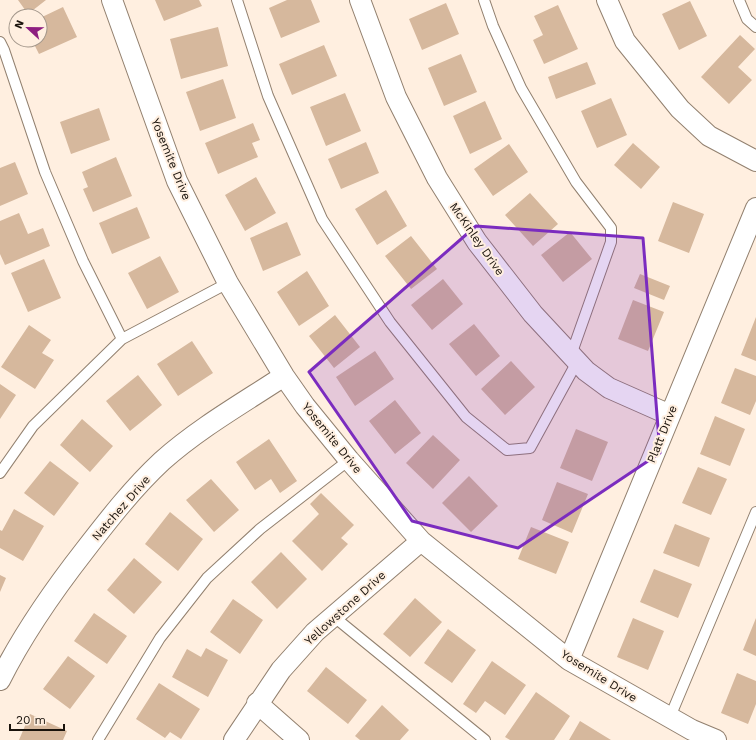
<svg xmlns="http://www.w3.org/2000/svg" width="756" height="740" viewBox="0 0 756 740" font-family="'Work Sans',sans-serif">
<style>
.building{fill:#d6b89d}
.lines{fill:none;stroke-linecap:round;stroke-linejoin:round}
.lane-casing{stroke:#92806f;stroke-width:12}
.street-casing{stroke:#92806f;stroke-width:22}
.lane{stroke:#fff;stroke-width:10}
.street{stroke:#fff;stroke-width:20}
.marked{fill:#7b2cbf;fill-opacity:0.2;stroke:#7b2cbf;stroke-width:3;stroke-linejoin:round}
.labels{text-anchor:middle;stroke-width:4;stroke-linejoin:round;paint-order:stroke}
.street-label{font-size:12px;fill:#1a130c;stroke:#ffefe0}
</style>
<rect width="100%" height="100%" fill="#ffefe0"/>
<path class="building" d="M18 0H46L28 14Z
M155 0H199L202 6 164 21Z
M287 0H311L320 22 281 38 269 8Z
M690 1 707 36 679 50 662 14Z
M446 3 459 34 422 50 409 19Z
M558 5 578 49 544 64 533 40 543 35 534 16Z
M63 7 77 37 39 54 32 40H40V18Z
M218 27 228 66 181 79 170 39Z
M740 35 755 49 738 67 752 80 729 104 701 77Z
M324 45 337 76 292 95 279 64Z
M461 54 477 92 444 106 428 68Z
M587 62 596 84 556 99 548 77Z
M223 79 236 118 200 131 186 92Z
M345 93 361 131 326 146 310 107Z
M611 98 627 135 597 148 581 111Z
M485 101 502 139 470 154 453 116Z
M99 108 110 140 71 154 60 122Z
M253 123 260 140 252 143 258 157 218 174 205 143Z
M366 142 379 173 341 189 328 159Z
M633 143 660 167 641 189 614 165Z
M509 144 528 172 493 196 474 169Z
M116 157 132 196 93 212 83 189 88 187 82 172Z
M15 162 28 194 0 206V168Z
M256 177 276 213 245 231 225 195Z
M386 190 407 226 377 245 355 209Z
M530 193 558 224 533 246 505 215Z
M673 202 704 214 689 253 658 241Z
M137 207 150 238 112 254 99 223Z
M19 213 28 234 43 228 50 246 5 265 0 254V221Z
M287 222 301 255 263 271 250 238Z
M570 232 592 259 563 282 541 255Z
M411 236 437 269 411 289 385 256Z
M160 256 179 292 147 309 128 273Z
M44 259 61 298 28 312 11 273Z
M307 271 329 306 299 326 277 292Z
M640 274 670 286 664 300 634 288Z
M443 279 463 304 432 330 411 305Z
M633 300 664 312 648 351 618 339Z
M335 315 360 347 334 368 309 336Z
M756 317V361L741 355Z
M474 324 500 356 476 376 449 344Z
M29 325 51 340 42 353 54 360 35 389 1 367Z
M192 341 213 373 178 396 157 364Z
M375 351 394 379 355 406 336 377Z
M511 361 535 387 505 415 481 389Z
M735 368 756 376V401L750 415 721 403Z
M138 375 162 405 130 431 106 401Z
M0 384 16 395 0 419Z
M395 400 421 433 395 454 369 421Z
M715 416 745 429 730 466 700 454Z
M82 419 113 446 90 472 60 445Z
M576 429 608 442 592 481 560 468Z
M433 435 460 460 433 489 406 463Z
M269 439 297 481 280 493 271 479 255 490 236 462Z
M50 461 79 483 54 516 24 493Z
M698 467 727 479 711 515 682 503Z
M469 476 498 506 471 532 442 503Z
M211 479 239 510 214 532 186 500Z
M557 482 588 494 572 533 542 520Z
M321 493 354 525 341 538 348 544 322 571 292 541 319 514 310 504Z
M14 509 44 526 23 561 0 548V530L2 531Z
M170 512 203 539 178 571 145 544Z
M675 524 710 538 699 567 663 553Z
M531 527 569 542 556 574 518 559Z
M281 552 307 579 277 609 251 582Z
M134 558 162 582 134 614 107 590Z
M654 569 692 584 678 618 640 602Z
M0 575 6 578 0 592Z
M415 598 442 622 410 657 383 634Z
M233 599 263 620 240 654 210 632Z
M94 613 127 636 107 664 74 641Z
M633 618 664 631 648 670 617 657Z
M756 618V656L743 650Z
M448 629 476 650 452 683 424 663Z
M206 648 228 660 208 697 172 677 187 649 201 657Z
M68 656 95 676 70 709 43 689Z
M492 661 526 685 505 715 485 701 476 713 463 704Z
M326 667 367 700 348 724 307 691Z
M737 673 756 681V704L748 724 721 713Z
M159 683 200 709 181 739 170 732 165 738 136 719Z
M536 692 570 716 554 740H510L505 737Z
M382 705 409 730 400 740H360L355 736Z
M30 714 67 731 63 740H19Z
M580 721 611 740H569Z"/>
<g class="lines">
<defs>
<path id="lane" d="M237 0 268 96 322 219 390 322 466 417 507 450 530 448 577 362
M484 0 493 26 521 88 576 182 611 228V242L571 355
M739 0 747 19 756 27
M0 42 4 50 45 172 83 261 122 339
M0 473 33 426 122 339 228 283
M333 616 485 740
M670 717 756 512
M98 740 160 638 207 578 260 529 349 460"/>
<path id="street" d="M112 0 177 181 228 283 284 376 305 406 349 460 421 541 569 660 692 730 716 740
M360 0 396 97 437 178 477 242 533 314 586 371 609 388 670 415
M607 0 625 41 680 109 709 136 756 161
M569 660 756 208
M0 680C23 634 53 591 85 550 109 519 133 488 162 461 199 428 243 403 284 376
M257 703 299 740
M234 740 281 670 315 632 421 541"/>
</defs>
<use href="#lane" class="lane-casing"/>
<use href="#street" class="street-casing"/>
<use href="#lane" class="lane"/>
<use href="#street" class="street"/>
</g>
<path class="marked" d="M476 226 643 238 660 453 518 548 412 521 309 372Z"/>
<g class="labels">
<g class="street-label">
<text transform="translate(171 159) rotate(68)" y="4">Yosemite Drive</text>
<text transform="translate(477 239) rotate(55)" y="4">McKinley Drive</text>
<text transform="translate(662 434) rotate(-68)" y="4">Platt Drive</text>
<text transform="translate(332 438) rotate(51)" y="4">Yosemite Drive</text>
<text transform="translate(121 508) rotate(-49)" y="4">Natchez Drive</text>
<text transform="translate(345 608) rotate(-42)" y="4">Yellowstone Drive</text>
<text transform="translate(599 676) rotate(32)" y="4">Yosemite Drive</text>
</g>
</g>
<g transform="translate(28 28) rotate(292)"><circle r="19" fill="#ffefe0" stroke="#a3978b"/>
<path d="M0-3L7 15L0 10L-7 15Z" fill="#8e1e80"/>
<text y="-6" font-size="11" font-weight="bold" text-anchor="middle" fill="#1a130c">N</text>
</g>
<path d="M10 724v6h54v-6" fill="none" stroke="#1a130c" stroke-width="2"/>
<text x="16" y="724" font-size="12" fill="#1a130c" stroke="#ffefe0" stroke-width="3" paint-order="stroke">20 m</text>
</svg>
